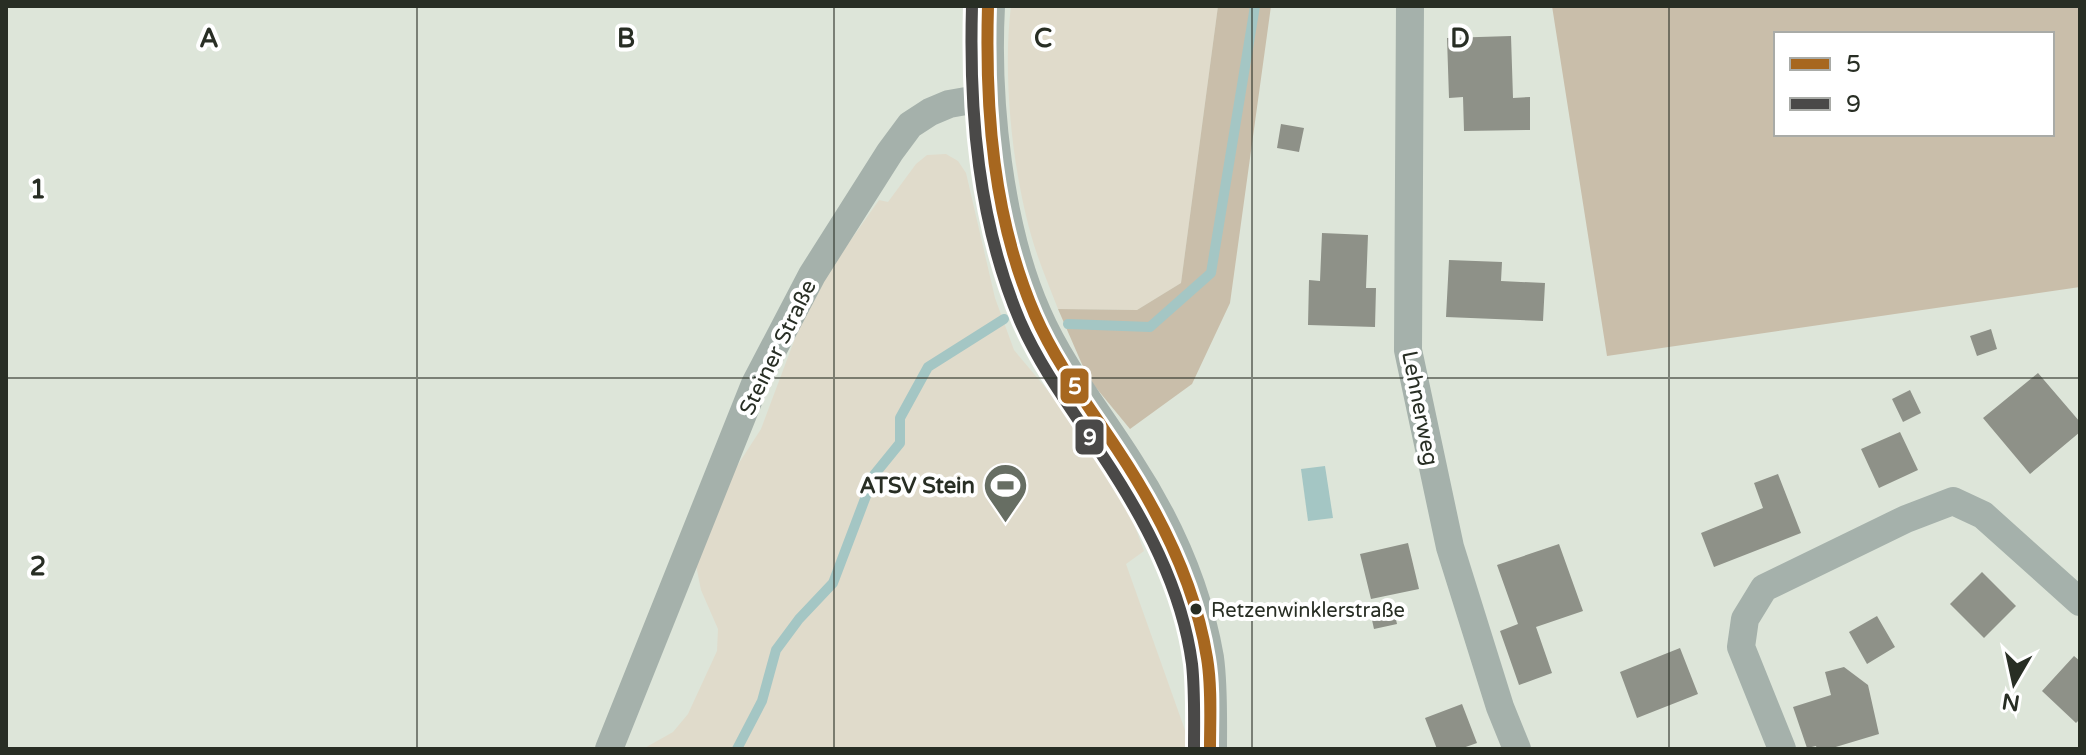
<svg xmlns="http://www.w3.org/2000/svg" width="2086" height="755" viewBox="0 0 2086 755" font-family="'Varela Round',sans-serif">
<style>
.green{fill:#e0dbcb}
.forest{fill:#c9beaa;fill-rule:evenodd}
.water{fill:#a4c6c4}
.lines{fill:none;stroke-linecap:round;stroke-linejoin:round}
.stream{stroke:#a4c6c4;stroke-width:10}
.building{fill:#8e9188}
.minor{stroke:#a5b1ab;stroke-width:28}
.tertiary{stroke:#a5b1ab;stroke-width:34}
.bus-1-casing{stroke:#fff;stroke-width:18}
.bus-2-casing{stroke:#fff;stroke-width:18}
.bus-1{stroke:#a7671f;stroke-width:12}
.bus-2{stroke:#4a4948;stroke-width:12}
.grid{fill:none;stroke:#282e24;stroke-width:2;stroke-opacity:0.55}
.bus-dot{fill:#282e24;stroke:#fff;stroke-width:3}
.labels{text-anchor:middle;stroke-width:8;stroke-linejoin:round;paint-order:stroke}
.bus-label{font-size:20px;fill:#282e24;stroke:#fff;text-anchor:start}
.street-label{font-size:22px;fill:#282e24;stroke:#fff}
.poi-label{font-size:22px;font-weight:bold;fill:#282e24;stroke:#fff;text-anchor:end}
.grid-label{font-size:26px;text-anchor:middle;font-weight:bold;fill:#282e24;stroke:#fff;stroke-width:8;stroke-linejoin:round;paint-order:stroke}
.line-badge{stroke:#fff;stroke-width:3}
.badge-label{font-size:22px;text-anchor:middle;font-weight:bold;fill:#fff}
</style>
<rect width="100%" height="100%" fill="#dde5d9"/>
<path class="green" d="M1011 6H1218L1181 283 1137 310 1058 309C1050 288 1041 267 1034 245 1013 177 1002 78 1011 6Z
M946 154 958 161 966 173 995 298 1014 350 1082 431 1124 497 1144 551 1126 564 1186 733V749H643L673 732 688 714 717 651 718 629 701 590 696 565 730 477 761 429 800 325 831 268 879 200 888 202 916 164 927 155Z"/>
<path class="forest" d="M1218 6H1271L1230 303 1192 384 1130 429 1088 378 1058 309 1137 310 1181 283Z
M1552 6H2080V287L1607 356ZM1776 34H2052V134H1776Z"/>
<path class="water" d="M1325 466 1333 518 1308 521 1301 469Z"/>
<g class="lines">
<path class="stream" d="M1068 324 1150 327 1211 273 1255 6
M737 749 762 701 776 650 799 619 833 583 874 475 900 443V418L928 367 1004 319"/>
</g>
<path class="building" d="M1511 36 1513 98 1530 97V130L1464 131 1463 97 1449 98 1447 38Z
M1281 124 1304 128 1299 152 1277 148Z
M1322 233 1368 235 1366 288H1376L1375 327 1308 325 1309 280 1320 281Z
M1449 260 1502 262 1501 281 1545 283 1543 321 1446 317Z
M1991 329 1997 349 1977 356 1970 336Z
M2038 373 2080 422V432L2030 474 1983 418Z
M1910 390 1921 413 1903 422 1892 399Z
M1900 432 1918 470 1879 488 1861 449Z
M1778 474 1801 533 1714 567 1701 533 1763 508 1754 483Z
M1408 543 1419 589 1371 599 1360 554Z
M1559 544 1583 611 1536 627 1552 673 1519 685 1500 631 1518 624 1497 565Z
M1982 572 2016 606 1984 638 1950 604Z
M1393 606 1397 624 1374 629 1370 611Z
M1877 616 1895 647 1867 664 1849 632Z
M1680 648 1698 694 1637 718 1620 672Z
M2074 656 2080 661V719L2076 723 2042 691Z
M1844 667 1868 685 1879 734 1829 749H1817L1816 746 1807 748 1793 707 1831 695 1825 672Z
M1462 704 1477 743 1460 749H1437L1425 718Z"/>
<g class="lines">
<path class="minor" d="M1410 6 1408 350 1450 547 1500 707 1517 749
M609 749 755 384 812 275 890 152 910 125 930 112 949 104 989 97
M1782 749 1741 647 1745 619 1764 588 1906 519 1953 501 1983 515 2080 602"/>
<path class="tertiary" d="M988 6C983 100 996 228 1035 315 1058 368 1096 415 1127 464 1165 522 1195 589 1207 658 1211 687 1210 720 1210 749"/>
<defs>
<path id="bus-1" d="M988 6C985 110 993 218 1035 315 1056 363 1088 405 1117 449 1159 512 1195 582 1207 658 1212 688 1210 719 1210 749"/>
<path id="bus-2" d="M972 6C969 112 978 222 1020 321 1041 369 1073 411 1102 455 1144 518 1182 588 1192 664 1195 692 1194 721 1194 749"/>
</defs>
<use href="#bus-1" class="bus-1-casing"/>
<use href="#bus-2" class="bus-2-casing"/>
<use href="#bus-1" class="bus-1"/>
<use href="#bus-2" class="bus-2"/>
</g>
<path class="grid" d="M417 6V749M834 6V749M1252 6V749M1669 6V749M6 378H2080"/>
<defs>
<symbol id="stadium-pin" viewBox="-11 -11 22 30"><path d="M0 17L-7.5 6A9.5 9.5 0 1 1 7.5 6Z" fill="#676e63" stroke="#fff"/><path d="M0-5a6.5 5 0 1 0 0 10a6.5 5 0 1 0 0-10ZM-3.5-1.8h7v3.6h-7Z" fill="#fff"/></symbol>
</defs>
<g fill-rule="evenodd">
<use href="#stadium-pin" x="980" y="460" width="51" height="69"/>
</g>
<circle class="bus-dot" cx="1196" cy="609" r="7"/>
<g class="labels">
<g class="bus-label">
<text x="1211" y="617">Retzenwinklerstraße</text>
</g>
<g class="street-label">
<text transform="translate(777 347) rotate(-64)" y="8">Steiner Straße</text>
<text transform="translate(1421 408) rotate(79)" y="8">Lehnerweg</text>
</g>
<g class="poi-label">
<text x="975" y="493">ATSV Stein</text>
</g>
</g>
<g class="grid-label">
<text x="209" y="47">A</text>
<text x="626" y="47">B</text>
<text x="1043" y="47">C</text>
<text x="1460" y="47">D</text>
<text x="38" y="198">1</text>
<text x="38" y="575">2</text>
</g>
<g class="line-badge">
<rect x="1059" y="367" width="31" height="38" rx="8" fill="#a7671f"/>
<rect x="1074" y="418" width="31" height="38" rx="8" fill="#4a4948"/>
</g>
<g class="badge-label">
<text x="1075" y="394">5</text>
<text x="1090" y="445">9</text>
</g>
<rect width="2086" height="755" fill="none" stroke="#282e24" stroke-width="16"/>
<rect x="1774" y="32" width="280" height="104" fill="#ffffff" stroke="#a9aba7" stroke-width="2"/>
<rect x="1790" y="58" width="40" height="12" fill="#a7671f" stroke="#a9aba7" stroke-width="2"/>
<text x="1846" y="72" font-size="24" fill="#282e24">5</text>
<rect x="1790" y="98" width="40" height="12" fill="#4a4948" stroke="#a9aba7" stroke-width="2"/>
<text x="1846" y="112" font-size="24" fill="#282e24">9</text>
<g transform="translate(2014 683) rotate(189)" stroke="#ffffff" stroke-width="6" paint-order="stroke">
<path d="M0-6L14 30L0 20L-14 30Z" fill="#282e24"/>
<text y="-12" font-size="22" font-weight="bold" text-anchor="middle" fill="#282e24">N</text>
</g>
</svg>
